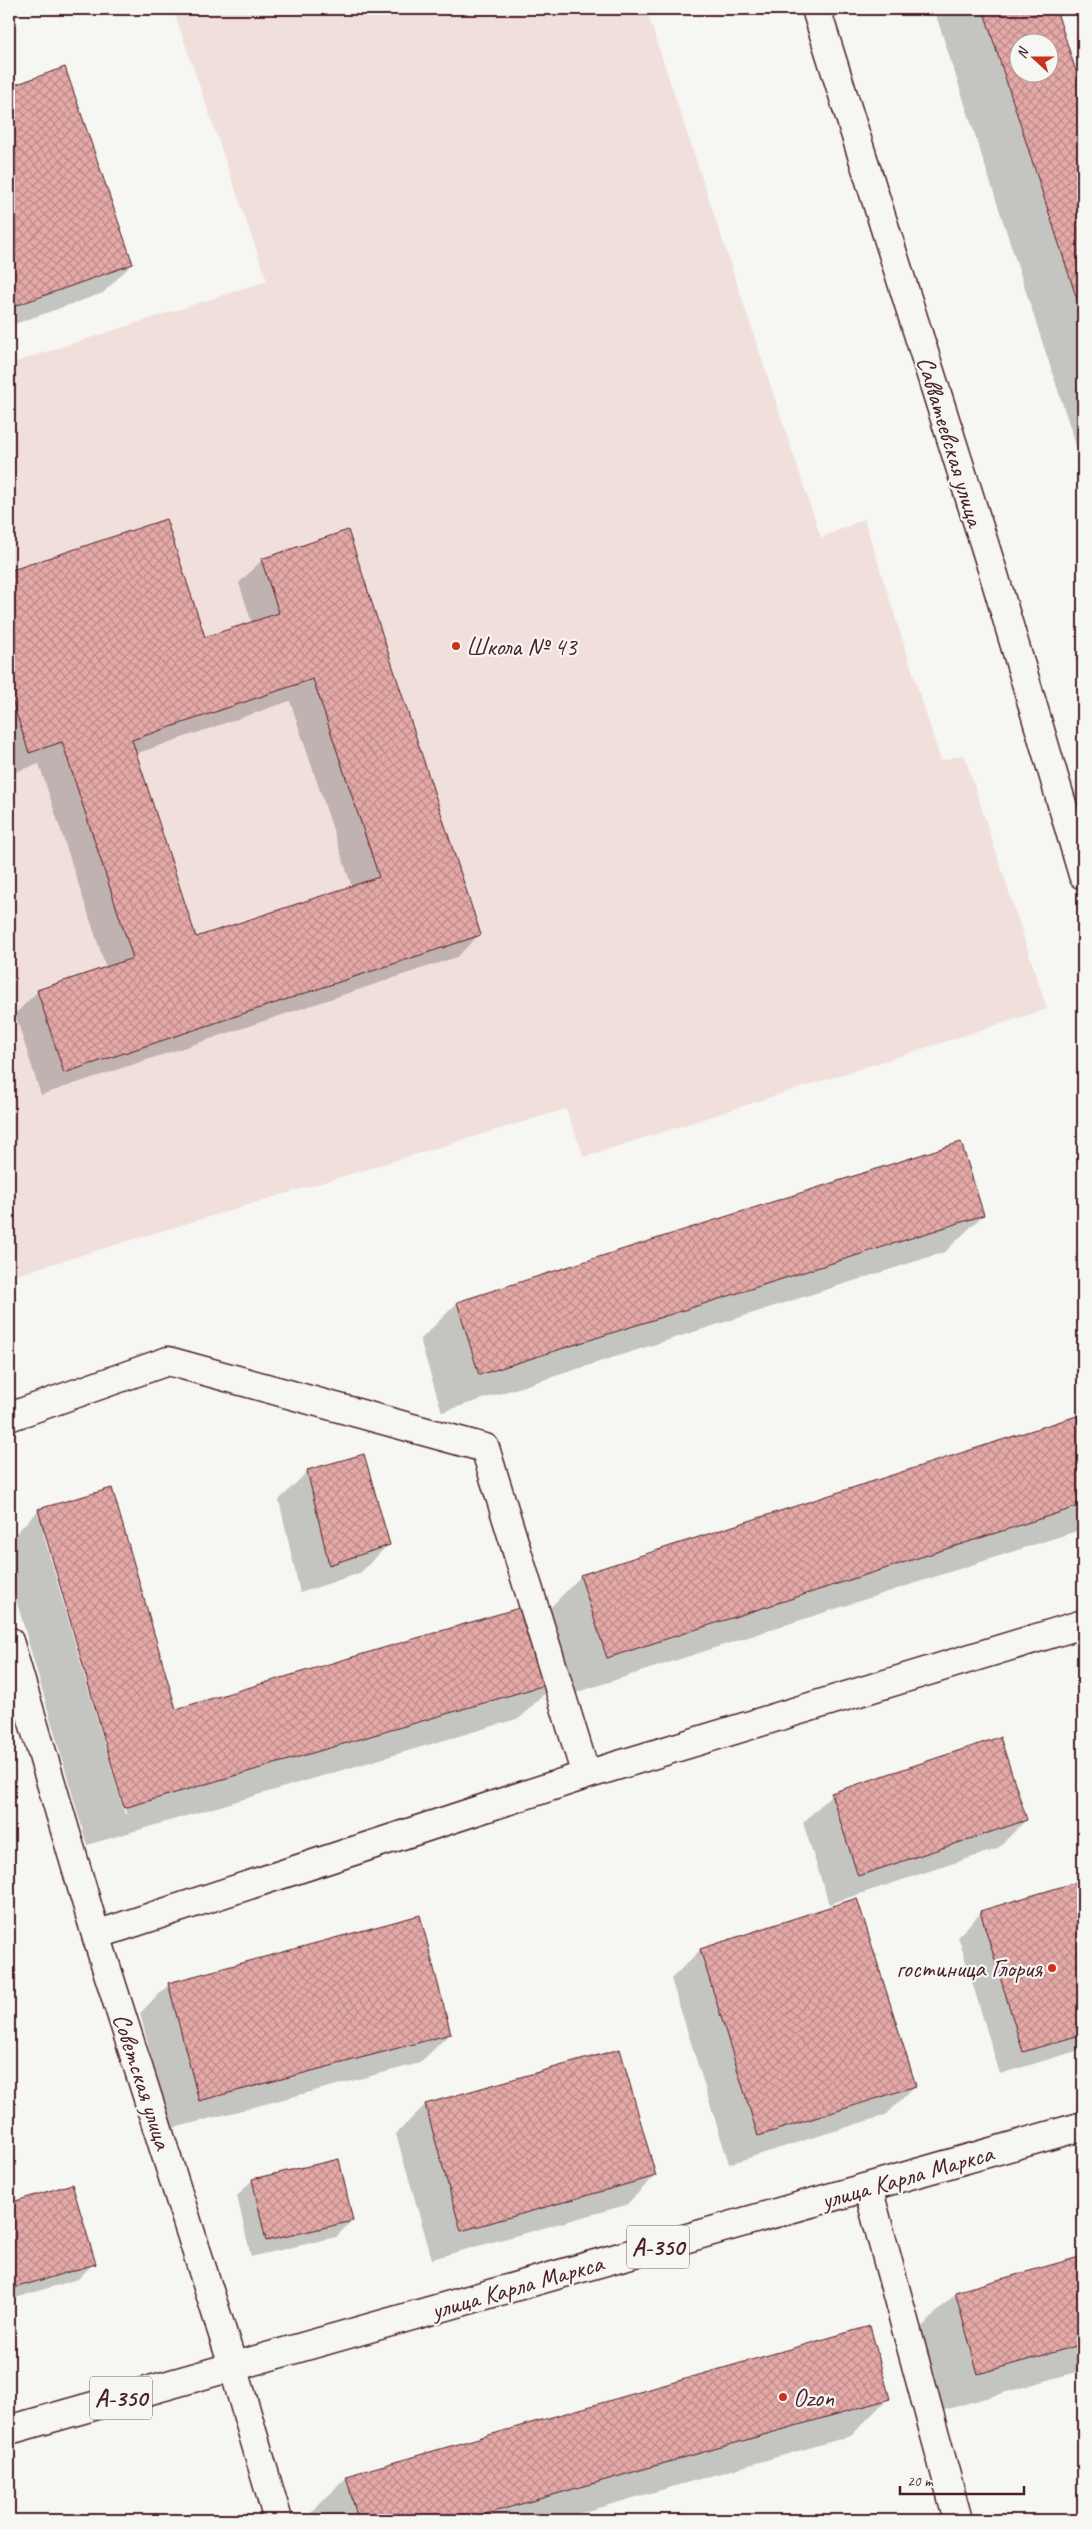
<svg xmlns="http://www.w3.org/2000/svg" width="1092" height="2529" viewBox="0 0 1092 2529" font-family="Caveat,sans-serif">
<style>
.built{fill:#f1dfdc}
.shadow{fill:#0003;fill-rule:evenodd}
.building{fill:url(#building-cross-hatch);stroke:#4a1f2b;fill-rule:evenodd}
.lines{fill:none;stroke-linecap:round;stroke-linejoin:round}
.minor-casing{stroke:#4a1f2b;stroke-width:31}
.highway-casing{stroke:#4a1f2b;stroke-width:31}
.minor{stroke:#f6f6f2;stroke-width:28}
.highway{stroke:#f6f6f2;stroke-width:28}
.poi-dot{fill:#c8321e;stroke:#f6f6f2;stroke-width:2}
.labels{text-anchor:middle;stroke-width:4.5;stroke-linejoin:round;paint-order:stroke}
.shield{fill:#f6f6f2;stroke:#7e6067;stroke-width:1}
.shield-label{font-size:24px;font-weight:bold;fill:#4a1f2b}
.street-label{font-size:25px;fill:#4a1f2b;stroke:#f6f6f2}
.poi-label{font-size:25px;fill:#4a1f2b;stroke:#f6f6f2;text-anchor:start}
</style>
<defs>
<pattern id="building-cross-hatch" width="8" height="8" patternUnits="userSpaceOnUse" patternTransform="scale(1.25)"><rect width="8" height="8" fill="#e5aaa7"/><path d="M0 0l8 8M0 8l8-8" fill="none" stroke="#bc8a88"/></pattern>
</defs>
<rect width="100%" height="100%" fill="#f6f6f2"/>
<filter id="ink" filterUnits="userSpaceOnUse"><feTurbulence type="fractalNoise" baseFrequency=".02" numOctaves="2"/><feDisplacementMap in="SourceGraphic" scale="10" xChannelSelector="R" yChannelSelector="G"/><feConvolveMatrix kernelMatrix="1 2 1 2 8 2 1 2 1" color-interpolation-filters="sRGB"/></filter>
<g filter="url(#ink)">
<path class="built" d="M173 9H646L821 538 864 519 941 761 964 754 1047 1009 584 1157 566 1109 9 1277V364L267 281Z"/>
<path class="shadow" d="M934 9H1055L1083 97V467ZM1020 42H1050V72H1020Z
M64 69 132 264 103 293 9 326V88Z
M165 521 204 639 252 623 239 583 262 560 480 934 457 957 41 1095 15 1014 38 991 106 968 39 764 9 774V573ZM290 701 352 887 195 939 135 754Z
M983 1215 945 1252 442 1412 420 1340 457 1303Z
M1083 1415V1529L569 1695 544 1614 581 1576Z
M308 1471 389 1544 360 1573 300 1593 279 1500Z
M111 1489 175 1710 558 1680 520 1718 87 1845 9 1575V1540L38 1511ZM43 1533H46L127 1814 125 1815Z
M832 1794 1026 1820 997 1849 829 1904 803 1823Z
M1076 1883 1083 1906V2049L1000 2074 958 1936 981 1913Z
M856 1900 915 2086 886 2115 729 2164 671 1979 700 1950Z
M169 1984 449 2034 420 2063 170 2129 140 2013Z
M425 2105 655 2176 626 2205 432 2259 396 2134Z
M252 2180 352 2221 336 2237 251 2257 237 2196Z
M71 2186 94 2263 78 2279 9 2300V2204Z
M1083 2257V2370L941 2411 918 2331 956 2293Z
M888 2398 851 2436 556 2520H311L309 2515 347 2477Z"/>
<path class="building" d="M983 9H1056L1083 93V318ZM1020 42H1050V72H1020Z
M65 67 133 264 9 308V87Z
M166 519 205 637 279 613 261 559 348 530 481 935 64 1073 37 990 133 958 62 742 29 753 9 691V571ZM313 679 379 877 196 937 132 740Z
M961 1142 984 1215 479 1375 457 1302Z
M1083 1414V1505L607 1658 580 1575Z
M364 1454 390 1545 329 1565 307 1470Z
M112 1488 176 1709 536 1603 559 1681 124 1808 38 1509Z
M1000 1737 1027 1820 858 1876 831 1793Z
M1077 1882 1083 1902V2034L1023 2052 980 1911Z
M857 1898 916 2086 758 2136 700 1949Z
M420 1915 451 2034 199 2101 168 1983Z
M620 2049 656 2176 461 2231 425 2104Z
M339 2159 353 2221 266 2241 252 2179Z
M72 2184 96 2264 14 2288 9 2270V2203Z
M1083 2256V2344L978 2374 955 2292Z
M870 2326 890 2399 465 2520H358L346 2476Z"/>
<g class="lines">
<defs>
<path id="minor" d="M816 9 994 575 1083 875
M9 1417 168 1361 485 1448 586 1775
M9 1641 96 1935 233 2366 278 2520
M96 1935 586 1775 1083 1624
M868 2188 958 2520"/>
<path id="highway" d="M9 2430 1083 2126"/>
</defs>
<use href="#minor" class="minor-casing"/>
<use href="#highway" class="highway-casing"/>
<use href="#minor" class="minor"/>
<use href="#highway" class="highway"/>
</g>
</g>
<g class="poi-dot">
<circle cx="456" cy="646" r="5"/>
<circle cx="1052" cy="1968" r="5"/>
<circle cx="783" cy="2397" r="5"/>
</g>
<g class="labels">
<g class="shield">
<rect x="627" y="2225.5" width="62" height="43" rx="4"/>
<rect x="90" y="2376.5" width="62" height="43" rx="4"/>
</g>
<g class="shield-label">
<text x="658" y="2255">А-350</text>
<text x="121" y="2406">А-350</text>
</g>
<g class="street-label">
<text transform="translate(951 441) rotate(73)" y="9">Савватеевская улица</text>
<text transform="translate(143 2081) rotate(72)" y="9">Советская улица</text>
<text transform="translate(907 2176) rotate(-16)" y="9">улица Карла Маркса</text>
<text transform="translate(517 2286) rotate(-16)" y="9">улица Карла Маркса</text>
</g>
<g class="poi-label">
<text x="466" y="655">Школа № 43</text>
<text x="1042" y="1977" text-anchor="end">гостиница Глория</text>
<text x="793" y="2406">Ozon</text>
</g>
</g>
<rect width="1092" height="2529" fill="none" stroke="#f6f6f2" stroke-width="30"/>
<rect x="15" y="15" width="1062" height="2499" fill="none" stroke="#4a1f2b" stroke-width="2" filter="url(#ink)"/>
<g transform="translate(1034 58) rotate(291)"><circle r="24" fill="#f6f6f2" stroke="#b1a0a2"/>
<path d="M0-4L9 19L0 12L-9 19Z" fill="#c8321e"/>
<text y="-8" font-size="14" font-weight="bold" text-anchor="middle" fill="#4a1f2b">N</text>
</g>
<path d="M900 2486v8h124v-8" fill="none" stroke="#4a1f2b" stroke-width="2.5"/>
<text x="907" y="2486" font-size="15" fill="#4a1f2b" stroke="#f6f6f2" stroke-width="4" paint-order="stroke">20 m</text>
</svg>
